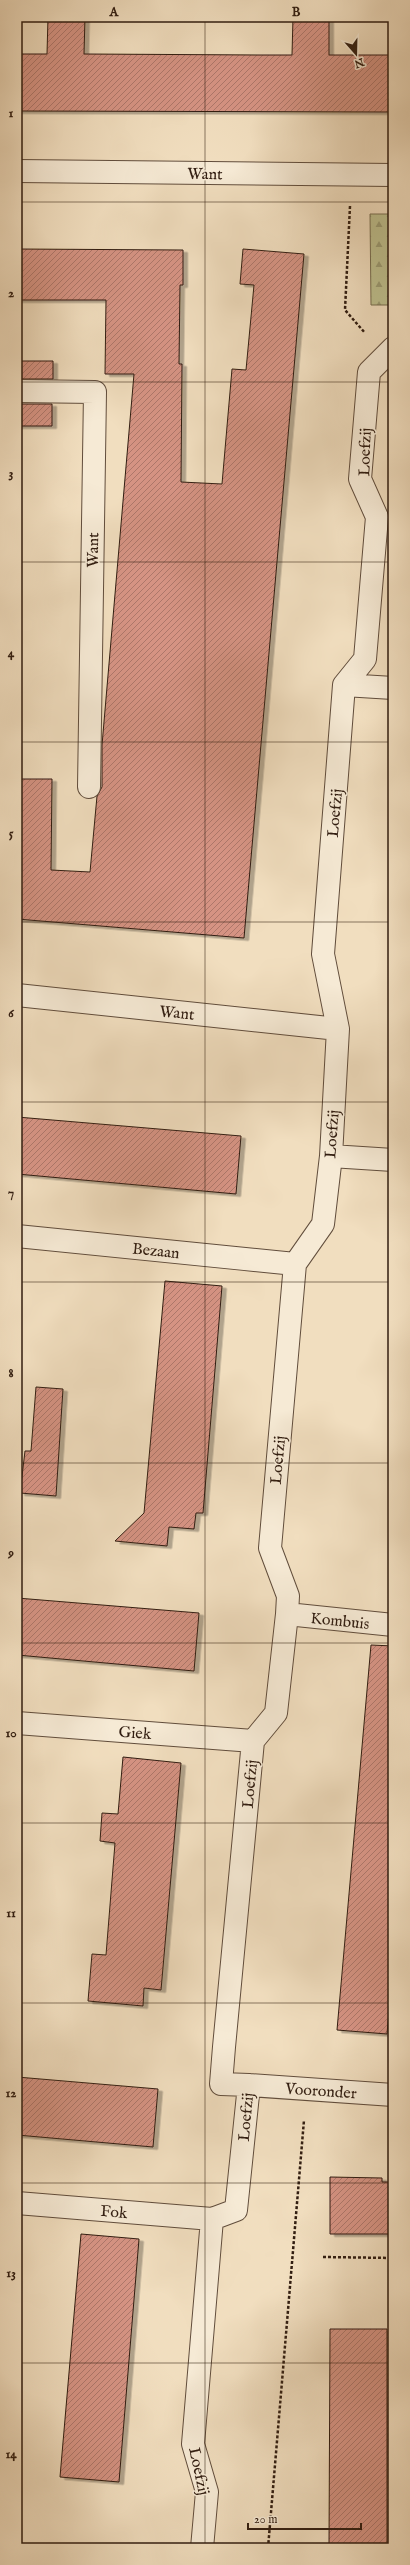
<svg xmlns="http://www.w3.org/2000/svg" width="410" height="2565" viewBox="0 0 410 2565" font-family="'IM FELL English',serif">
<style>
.forest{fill:url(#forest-firs);stroke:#786e50}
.building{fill:url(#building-hatch);stroke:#311d11;filter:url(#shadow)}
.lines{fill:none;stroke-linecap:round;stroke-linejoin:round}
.lane-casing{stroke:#614d3c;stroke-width:24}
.street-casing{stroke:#614d3c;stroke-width:24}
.path{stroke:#311d11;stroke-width:2.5;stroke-dasharray:3 2;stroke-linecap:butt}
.lane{stroke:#f6ead5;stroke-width:22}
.street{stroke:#f6ead5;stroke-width:22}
.grid{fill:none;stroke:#311d11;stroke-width:1;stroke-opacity:0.55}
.labels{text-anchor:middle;stroke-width:3;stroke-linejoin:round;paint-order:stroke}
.street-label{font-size:16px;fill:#311d11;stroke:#f6ead5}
.neatline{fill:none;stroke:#311d11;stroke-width:1.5}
.grid-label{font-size:13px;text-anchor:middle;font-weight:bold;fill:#311d11}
</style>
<defs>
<pattern id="forest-firs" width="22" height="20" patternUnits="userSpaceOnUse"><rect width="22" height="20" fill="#bec08f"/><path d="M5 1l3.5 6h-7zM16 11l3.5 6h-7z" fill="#9b9b73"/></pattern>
<pattern id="building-hatch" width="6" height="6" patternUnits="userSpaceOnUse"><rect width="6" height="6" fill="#d59383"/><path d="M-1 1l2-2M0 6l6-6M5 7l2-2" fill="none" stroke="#ad776a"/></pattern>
<filter id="shadow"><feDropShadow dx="4.5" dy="2.5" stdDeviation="0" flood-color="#0004"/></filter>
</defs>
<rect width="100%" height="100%" fill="#f1debf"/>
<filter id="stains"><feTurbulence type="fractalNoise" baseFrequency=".005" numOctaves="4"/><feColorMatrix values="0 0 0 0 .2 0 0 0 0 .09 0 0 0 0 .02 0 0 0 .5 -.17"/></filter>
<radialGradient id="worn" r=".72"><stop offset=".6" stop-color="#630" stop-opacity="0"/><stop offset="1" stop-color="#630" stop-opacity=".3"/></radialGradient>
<path class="forest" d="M370 214H393V305H371Z"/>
<path class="building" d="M48 17H85L84 54 259 55H292L293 17H329V55H393V112L17 111V54H47Z
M17 249 183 250V285H180L179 364H182L181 482 222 484 232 369 246 370 254 285 240 284 243 249 304 254 244 938 17 919 19 779H52L51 870 90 872 97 796 102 787V745L134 374H105L106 300H17Z
M18 361H53V379H18Z
M18 404H52V426H17Z
M17 1117 241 1136 236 1194 17 1174Z
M165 1281 222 1286 203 1513H196L194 1529 169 1527 167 1546 115 1541 144 1513Z
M36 1387 63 1389 56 1496 20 1493 25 1451H31Z
M17 1598 199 1613 194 1671 17 1655Z
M371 1645 393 1646V1964L387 2034 337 2030Z
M123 1757 181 1763 161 1990 144 1988 143 2006 88 2001 92 1954 106 1955 115 1843 100 1841 102 1813 118 1814Z
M17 2077 158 2089 153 2147 17 2135Z
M330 2177 382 2178V2182H393V2234H330Z
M81 2234 139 2239 119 2482 60 2477Z
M330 2329H387V2548H329Z"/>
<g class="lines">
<defs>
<path id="lane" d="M17 391 95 392 89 787"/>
<path id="street" d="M17 171 393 175
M344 685 393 688
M17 995 338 1029
M331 1156 393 1160
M17 1236 295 1264
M287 1614 393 1625
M17 1723 253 1741
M249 2085 393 2095
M17 2203 212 2219
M202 2548 207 2492 193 2444 212 2219 236 2210 249 2085 221 2084 224 2047 253 1741 276 1713 287 1614 288 1596 270 1548 295 1264 323 1224 331 1156 338 1029 323 954 344 685 365 659 377 517 360 479 369 372 393 348"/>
</defs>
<use href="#lane" class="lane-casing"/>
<use href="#street" class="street-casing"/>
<path class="path" d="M350 206 345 310 365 333
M323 2257 393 2258
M268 2548 304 2120"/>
<use href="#lane" class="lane"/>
<use href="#street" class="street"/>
</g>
<path class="grid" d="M205 17V2548M17 202H393M17 382H393M17 562H393M17 742H393M17 922H393M17 1102H393M17 1282H393M17 1463H393M17 1643H393M17 1823H393M17 2003H393M17 2183H393M17 2363H393"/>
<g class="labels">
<g class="street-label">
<text transform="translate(205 173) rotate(1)" y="6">Want</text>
<text transform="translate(364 452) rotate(-88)" y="6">Loefzij</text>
<text transform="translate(92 550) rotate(-89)" y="6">Want</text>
<text transform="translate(334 813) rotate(-85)" y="6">Loefzij</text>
<text transform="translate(177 1012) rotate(6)" y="6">Want</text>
<text transform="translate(331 1134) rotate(-86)" y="6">Loefzij</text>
<text transform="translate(156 1250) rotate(6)" y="6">Bezaan</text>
<text transform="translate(277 1460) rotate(-85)" y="6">Loefzij</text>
<text transform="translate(340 1620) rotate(6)" y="6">Kombuis</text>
<text transform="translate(135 1732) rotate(4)" y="6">Giek</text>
<text transform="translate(249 1784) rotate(-85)" y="6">Loefzij</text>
<text transform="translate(321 2090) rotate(4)" y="6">Vooronder</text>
<text transform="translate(245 2117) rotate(-85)" y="6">Loefzij</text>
<text transform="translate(114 2211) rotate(5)" y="6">Fok</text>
<text transform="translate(200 2471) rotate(78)" y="6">Loefzij</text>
</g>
</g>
<rect width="410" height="2565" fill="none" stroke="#f1debf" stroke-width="44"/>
<g transform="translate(356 54) rotate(160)" stroke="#f6ead5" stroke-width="3" paint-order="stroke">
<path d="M0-3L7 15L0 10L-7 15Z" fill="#311d11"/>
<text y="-6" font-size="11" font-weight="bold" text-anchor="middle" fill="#311d11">N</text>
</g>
<path d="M248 2523v6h113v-6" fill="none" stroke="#311d11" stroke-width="2"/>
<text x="254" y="2523" font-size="12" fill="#311d11" stroke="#f6ead5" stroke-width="3" paint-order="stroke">20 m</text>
<rect x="22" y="22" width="366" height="2521" class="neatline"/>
<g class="grid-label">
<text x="114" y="16">A</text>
<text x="296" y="16">B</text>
<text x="11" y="117">1</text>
<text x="11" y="297">2</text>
<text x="11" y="477">3</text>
<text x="11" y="657">4</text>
<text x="11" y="837">5</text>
<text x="11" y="1017">6</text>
<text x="11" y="1197">7</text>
<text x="11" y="1377">8</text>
<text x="11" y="1557">9</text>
<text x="11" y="1737">10</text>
<text x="11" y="1917">11</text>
<text x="11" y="2097">12</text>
<text x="11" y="2277">13</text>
<text x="11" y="2458">14</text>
</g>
<rect width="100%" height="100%" filter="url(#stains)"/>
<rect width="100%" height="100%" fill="url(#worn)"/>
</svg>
